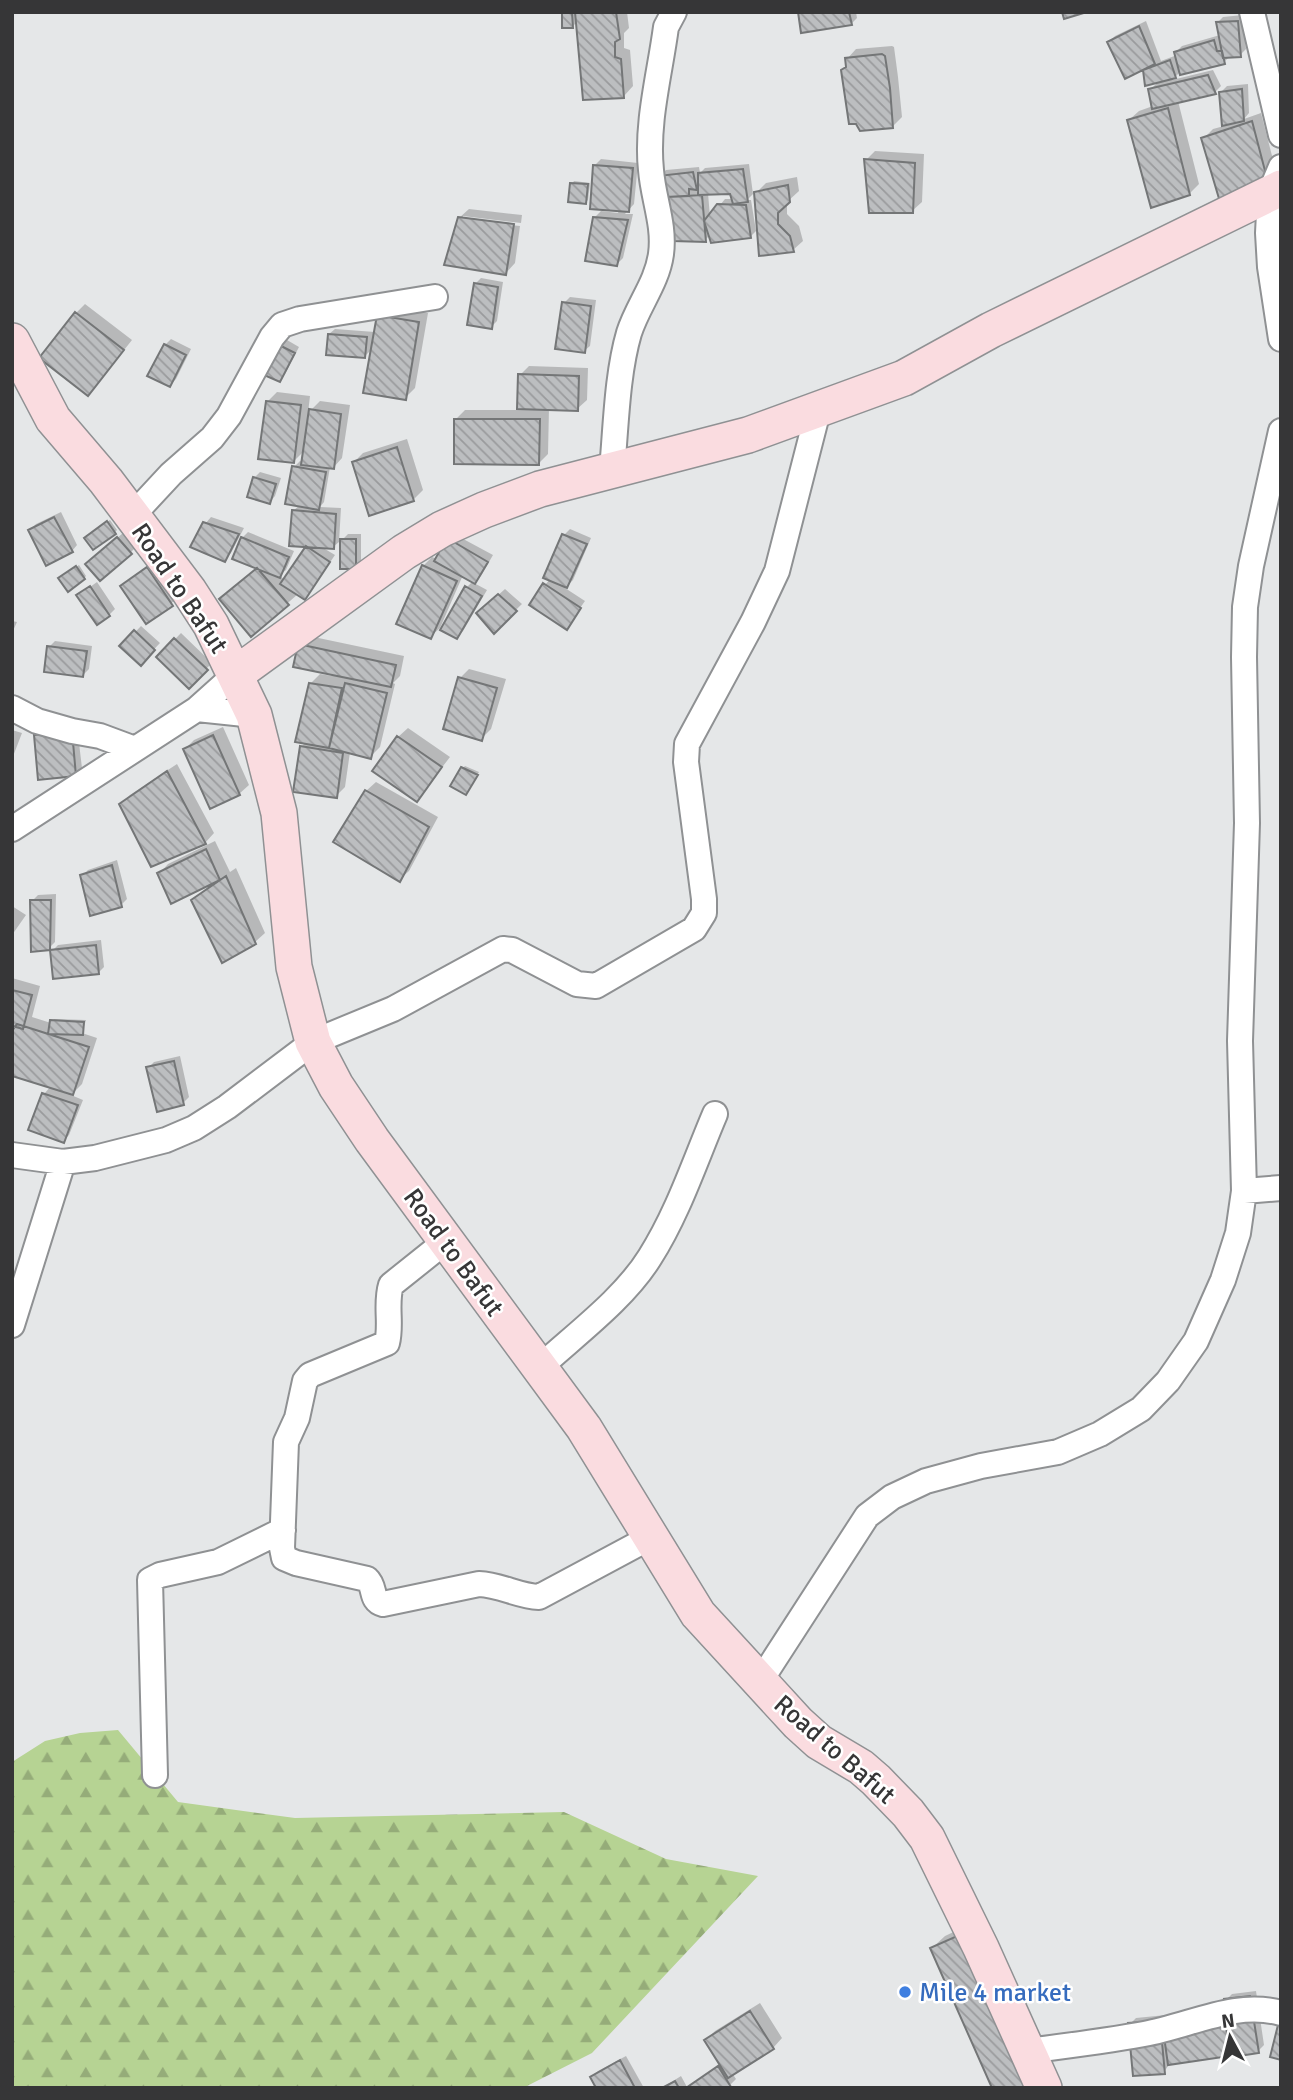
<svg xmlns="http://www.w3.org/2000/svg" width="1293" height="2100" viewBox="0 0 1293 2100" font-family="Signika,sans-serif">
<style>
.forest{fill:url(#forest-firs)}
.shadow{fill:#0003;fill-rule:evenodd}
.building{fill:url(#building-back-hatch);stroke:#747677;stroke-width:2}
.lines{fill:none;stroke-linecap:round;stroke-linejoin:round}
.street-casing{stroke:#8f9193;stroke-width:28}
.secondary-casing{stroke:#8f9193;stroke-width:38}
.street{stroke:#fff;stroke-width:24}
.secondary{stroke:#fadce0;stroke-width:35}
.shop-dot{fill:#3f7fe0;stroke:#fff;stroke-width:2.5}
.labels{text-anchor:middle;stroke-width:5;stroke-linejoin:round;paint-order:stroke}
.street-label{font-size:26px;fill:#363637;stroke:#fff}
.shop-label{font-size:26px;fill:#366cbe;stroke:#fff;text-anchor:start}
</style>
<defs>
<pattern id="forest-firs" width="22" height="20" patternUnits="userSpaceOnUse" patternTransform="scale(1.75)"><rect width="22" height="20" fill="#b6d393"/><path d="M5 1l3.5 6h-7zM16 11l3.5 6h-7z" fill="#95ac79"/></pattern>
<pattern id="building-back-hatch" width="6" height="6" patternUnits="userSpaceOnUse" patternTransform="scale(1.75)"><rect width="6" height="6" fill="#bcbec0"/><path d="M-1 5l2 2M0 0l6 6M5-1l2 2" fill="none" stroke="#9a9b9d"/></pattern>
</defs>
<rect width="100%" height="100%" fill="#e5e7e8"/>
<path class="forest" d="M118 1730 178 1802 295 1818 564 1812 666 1859 758 1876 592 2053 523 2088H12V1762L45 1741 80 1733Z"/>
<path class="shadow" d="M564 12H627L629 28 624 33V48L630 50 633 86 624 96 578 21 573 26Z
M799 12H856L857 18 851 24Z
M1243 15 1246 49 1240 55 1230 56 1224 62 1181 71 1172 80 1213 70 1221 86 1215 92 1178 101 1199 184 1189 194 1129 120 1139 111 1153 106 1150 90 1160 80 1147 84 1145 67 1109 42 1115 36 1146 21 1161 61 1177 55 1176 52 1182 46 1220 35 1217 23 1223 17Z
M892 46 894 47 898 77 902 117 892 127 847 66V59L856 49Z
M1248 84 1249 113 1244 119 1261 113 1277 175 1268 184 1203 139 1213 129 1224 126 1221 92 1227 86Z
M875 151 924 154 922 202 912 211 866 160Z
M601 159 638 163 634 204 625 214H633L623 258 617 264 595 217 601 211 618 213 619 210 595 165Z
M749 164 753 194 747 200H751L756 231 750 237 710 235 705 240 660 176 666 170 699 167 700 173 705 168ZM732 192 734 199H725L710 217 708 193Z
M797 177 799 191 787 202V214L799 226 803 241 793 250 756 193 766 183Z
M574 181 590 183 588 200 586 202 572 184Z
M469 209 522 215 521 223 463 216V220L520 226 515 263 506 273 459 218Z
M481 278 503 282 497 321 491 327 475 284Z
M570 297 596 300 590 346 584 351 564 303Z
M85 304 132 340 97 384 76 313Z
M388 306 428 313 415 388 405 398 373 348 364 357 329 334 335 329 375 332Z
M171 339 191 349 176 379 170 385 165 345Z
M287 340 299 347 285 374 279 380 281 346Z
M529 366 588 368 587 400 577 409 549 408 548 454 539 463 456 419 465 410H518L520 375Z
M277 392 310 396 308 413 320 401 350 405 342 458 333 468 330 467 324 502 320 507 341 508 339 542 333 547 320 546 335 555 310 592 305 598 298 594 251 635 258 567 242 538 248 532 294 551 286 570 280 575 285 581 309 544 293 511 300 505 294 467 300 461 303 462 305 450 293 462 267 402Z
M407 439 423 490 413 500 354 462 363 453Z
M260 472 281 478 275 496 270 502 254 478Z
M61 512 77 545 72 551 30 530 36 524Z
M211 517 244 528 231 553 225 559 205 524Z
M110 520 117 530 114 533 88 535Z
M570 529 591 538 573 580 565 588 585 601 566 628 545 585 550 579 564 535Z
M123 533 136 547 130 553 94 558Z
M348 534H361V561L355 567 342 540Z
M454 534 493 555 481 576 474 583 487 590 463 631 457 637 467 587 473 581 463 575 440 628 430 637 423 566 432 557 437 559Z
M153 563 178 598 147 622 122 586Z
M79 565 86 576 84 578 63 576Z
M97 582 115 609 109 615 79 595Z
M505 589 522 604 494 631 478 613Z
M12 621 17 622 12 633Z
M141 626 160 643 141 663 122 646Z
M181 633 212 663 189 686 158 657Z
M309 636 404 656 400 676 393 683 395 684 380 747 370 757 350 752 345 787 336 796 301 747 306 742 310 684 320 674 332 676 333 673 295 665Z
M55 641 92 646 89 669 83 675 49 647Z
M469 669 506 679 491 729 481 739 460 678Z
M77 726 82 768 76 774 36 736 42 730Z
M223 727 249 785 239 794 185 749 194 740Z
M408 728 450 757 417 800 398 737Z
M12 730 22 733 12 759Z
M177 764 214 833 205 843 121 805 130 795Z
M465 766 479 772 468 790 463 768Z
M376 782 438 817 409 871 399 880 366 791Z
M215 841 230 872 236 868 265 933 255 942 193 900 211 884 210 883 159 874 168 864Z
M117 860 127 899 121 905 82 876 88 870Z
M56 894 55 942 49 948 32 901 38 895Z
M12 906 26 915 12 935Z
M101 940 104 967 98 973 52 951 58 945Z
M12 978 40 986 32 1017 51 1023 54 1019 86 1020 82 1033 97 1038 82 1084 71 1095 83 1100 69 1135 63 1141 44 1094 51 1086 18 1026 12 1024Z
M180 1056 189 1097 183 1103 148 1068 154 1062Z
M977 1921 1041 2088 932 1948 945 1936Z
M1256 1991 1264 2045 1258 2051H1233L1229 2055 1170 2063 1164 2072 1130 2024 1136 2018 1166 2015 1167 2028 1226 2000 1232 1994Z
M760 2003 782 2038 773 2048 732 2073 736 2079 727 2088H662L681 2076 687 2087 721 2064 706 2040 715 2031Z
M626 2056 644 2088H598L592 2077 598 2071Z"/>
<path class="building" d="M562 12H572L573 28H562Z
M575 12H616L620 39 615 42V57L621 59 624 98 583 100Z
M798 12H849L852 25 801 33Z
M1062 12H1087L1064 19Z
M1238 21 1241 57 1223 58 1216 22Z
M1139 26 1155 64 1125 79 1107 42Z
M1214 40 1217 51H1222L1225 64 1180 75 1174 52Z
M882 54 885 56 890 88 893 128 860 131 856 124H849L841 70 846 67 845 58Z
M1170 60 1176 78 1145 86 1143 70Z
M1208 75 1216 94 1152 109 1148 89Z
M1242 89 1244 121 1222 126 1219 92Z
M1168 108 1190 195 1151 208 1127 120Z
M1252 121 1269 186 1220 202 1201 138Z
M864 159 915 163 913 213H869Z
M593 165 633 168 629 212 590 209Z
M743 169 748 202 733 204 730 194 698 195V173Z
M693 172 697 190 689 189V196L667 197 658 176Z
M570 183 588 184 586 204 568 202Z
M788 185 790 202 778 213V224L790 236 794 252 759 256 754 192Z
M702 195 706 242 673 241 672 220 665 221 667 197Z
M717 204 746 205 751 238 711 243 704 221Z
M458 217 514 224 506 275 444 265Z
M593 217 628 220 617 266 585 261Z
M474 283 498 287 492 329 467 325Z
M562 302 591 306 585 353 555 349Z
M75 312 124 350 88 396 39 358Z
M377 315 419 322 406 400 363 393Z
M328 334 367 337 365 358 326 355Z
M164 344 186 355 170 387 147 376Z
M279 345 295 353 280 382 264 375Z
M518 374 579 376 578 411 517 409Z
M266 401 301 405 294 463 258 459Z
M309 409 341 414 334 469 301 465Z
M454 419H540L539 465 454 464Z
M397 447 414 501 369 516 352 462Z
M292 466 326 472 319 510 285 504Z
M253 477 276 484 270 504 247 497Z
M292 510 336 514 334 549 289 546Z
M54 517 73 552 46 566 28 530Z
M107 521 116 534 93 550 84 538Z
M203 522 239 534 225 562 190 547Z
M562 534 587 544 567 588 543 578Z
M117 537 132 554 100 581 85 564Z
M241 537 289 557 280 578 232 559Z
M447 538 488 562 475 584 434 561Z
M340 539H356V569H340Z
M306 546 330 562 305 600 280 584Z
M422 565 457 581 431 639 396 624Z
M76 566 85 579 68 592 58 578Z
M147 567 173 606 146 624 120 586Z
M257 568 289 605 251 637 219 599Z
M543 583 581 608 567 630 529 605Z
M90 586 110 616 97 625 76 595Z
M465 586 482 596 457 639 440 630Z
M498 594 517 611 494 634 476 613Z
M134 630 155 650 141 666 119 646Z
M174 638 208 670 189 689 156 657Z
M298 644 396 665 391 687 293 667Z
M47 646 87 651 83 677 44 672Z
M458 677 497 688 482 741 443 729Z
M309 683 342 688 329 748 295 742Z
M345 683 387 693 371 759 329 748Z
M72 731 76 776 38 780 34 735Z
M213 735 240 795 210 809 183 749Z
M397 736 442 767 417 802 372 771Z
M300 746 343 753 337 798 293 792Z
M461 767 478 775 466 795 450 786Z
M167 771 206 844 151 867 119 804Z
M365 790 429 827 400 882 333 842Z
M206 849 220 880 171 904 157 873Z
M112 865 122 907 90 916 80 875Z
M226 876 256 944 222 963 191 900Z
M30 900H51L50 950 31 952Z
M96 945 99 974 53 979 50 950Z
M12 990 32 995 23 1029 12 1026Z
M50 1020 84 1022 83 1035 48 1034Z
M17 1024 89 1047 73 1095 12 1076V1031Z
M174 1061 184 1105 157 1112 146 1067Z
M42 1093 78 1105 64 1143 28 1130Z
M964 1933 1032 2088H992L930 1948Z
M1250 1996 1259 2053 1232 2057 1224 1999Z
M750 2011 774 2049 728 2078 704 2040Z
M1281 2013V2060L1270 2057Z
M1225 2020 1230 2056 1168 2065 1163 2029Z
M1160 2021 1165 2074 1133 2076 1128 2023Z
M620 2060 635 2088H596L590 2077Z
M718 2066 731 2087 686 2088Z
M675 2081 679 2088H662Z"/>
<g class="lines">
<defs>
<path id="street" d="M1252 12 1281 135
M1281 167 1270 193 1268 233 1270 267 1281 339
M612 470C616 426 617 374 629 333 638 305 657 283 661 254 665 225 653 198 651 170 646 123 660 73 666 27L674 12
M132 516 171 474 212 438 229 416 272 337 282 325 300 319 435 297
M12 708 37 721 72 731 100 736 135 749
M197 709 254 715
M12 829 197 709 236 674
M12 1155 63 1162 95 1158 166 1140 194 1128 227 1107 313 1042 393 1009 503 949 512 950 577 984 596 986 694 929 704 913V899L686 762 687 744 753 622 777 571 818 411
M1244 1191 1281 1188
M446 1241 391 1285C385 1304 392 1324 387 1343L310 1375 305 1381 297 1418 286 1442 282 1548 284 1558 296 1563 367 1579C376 1587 370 1601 383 1604L479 1584C501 1585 518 1596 539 1597L651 1537
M12 1325 63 1162
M539 1368C576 1334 624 1299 650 1257 678 1213 695 1161 715 1114
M759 1683 867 1516 892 1497 926 1481 981 1466 1058 1452 1100 1434 1141 1409 1168 1381 1196 1341 1223 1280 1238 1233 1244 1191 1240 1041 1247 823 1244 657 1245 607 1251 566 1281 431
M155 1775 150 1580 160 1575 218 1562 283 1530
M1027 2051C1066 2046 1106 2041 1144 2034 1190 2026 1235 2000 1281 2013"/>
<path id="secondary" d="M12 341 53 419 106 481 189 591 211 625 254 715 279 813 294 967 313 1042 336 1086 372 1140 584 1428 698 1614 798 1723 819 1742 861 1767 876 1780 908 1813 927 1838 981 1948 1044 2088
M236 674 404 552 442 529 484 510 540 489 748 435 904 378 991 330 1281 188"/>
</defs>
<use href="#street" class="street-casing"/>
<use href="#secondary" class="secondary-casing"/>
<use href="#street" class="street"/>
<use href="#secondary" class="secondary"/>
</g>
<circle class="shop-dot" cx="905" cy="1992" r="7"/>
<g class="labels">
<g class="street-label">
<text transform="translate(180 588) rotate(56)" y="9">Road to Bafut</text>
<text transform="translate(454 1252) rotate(54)" y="9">Road to Bafut</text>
<text transform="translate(835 1749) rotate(41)" y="9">Road to Bafut</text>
</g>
<g class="shop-label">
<text x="919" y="2001">Mile 4 market</text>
</g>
</g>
<rect width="1293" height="2100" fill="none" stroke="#363637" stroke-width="28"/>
<g transform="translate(1230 2037) rotate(353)" stroke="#ffffff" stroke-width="5" paint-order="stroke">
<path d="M0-5L12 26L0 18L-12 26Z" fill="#363637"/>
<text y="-10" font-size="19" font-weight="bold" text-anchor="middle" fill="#363637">N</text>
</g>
</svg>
